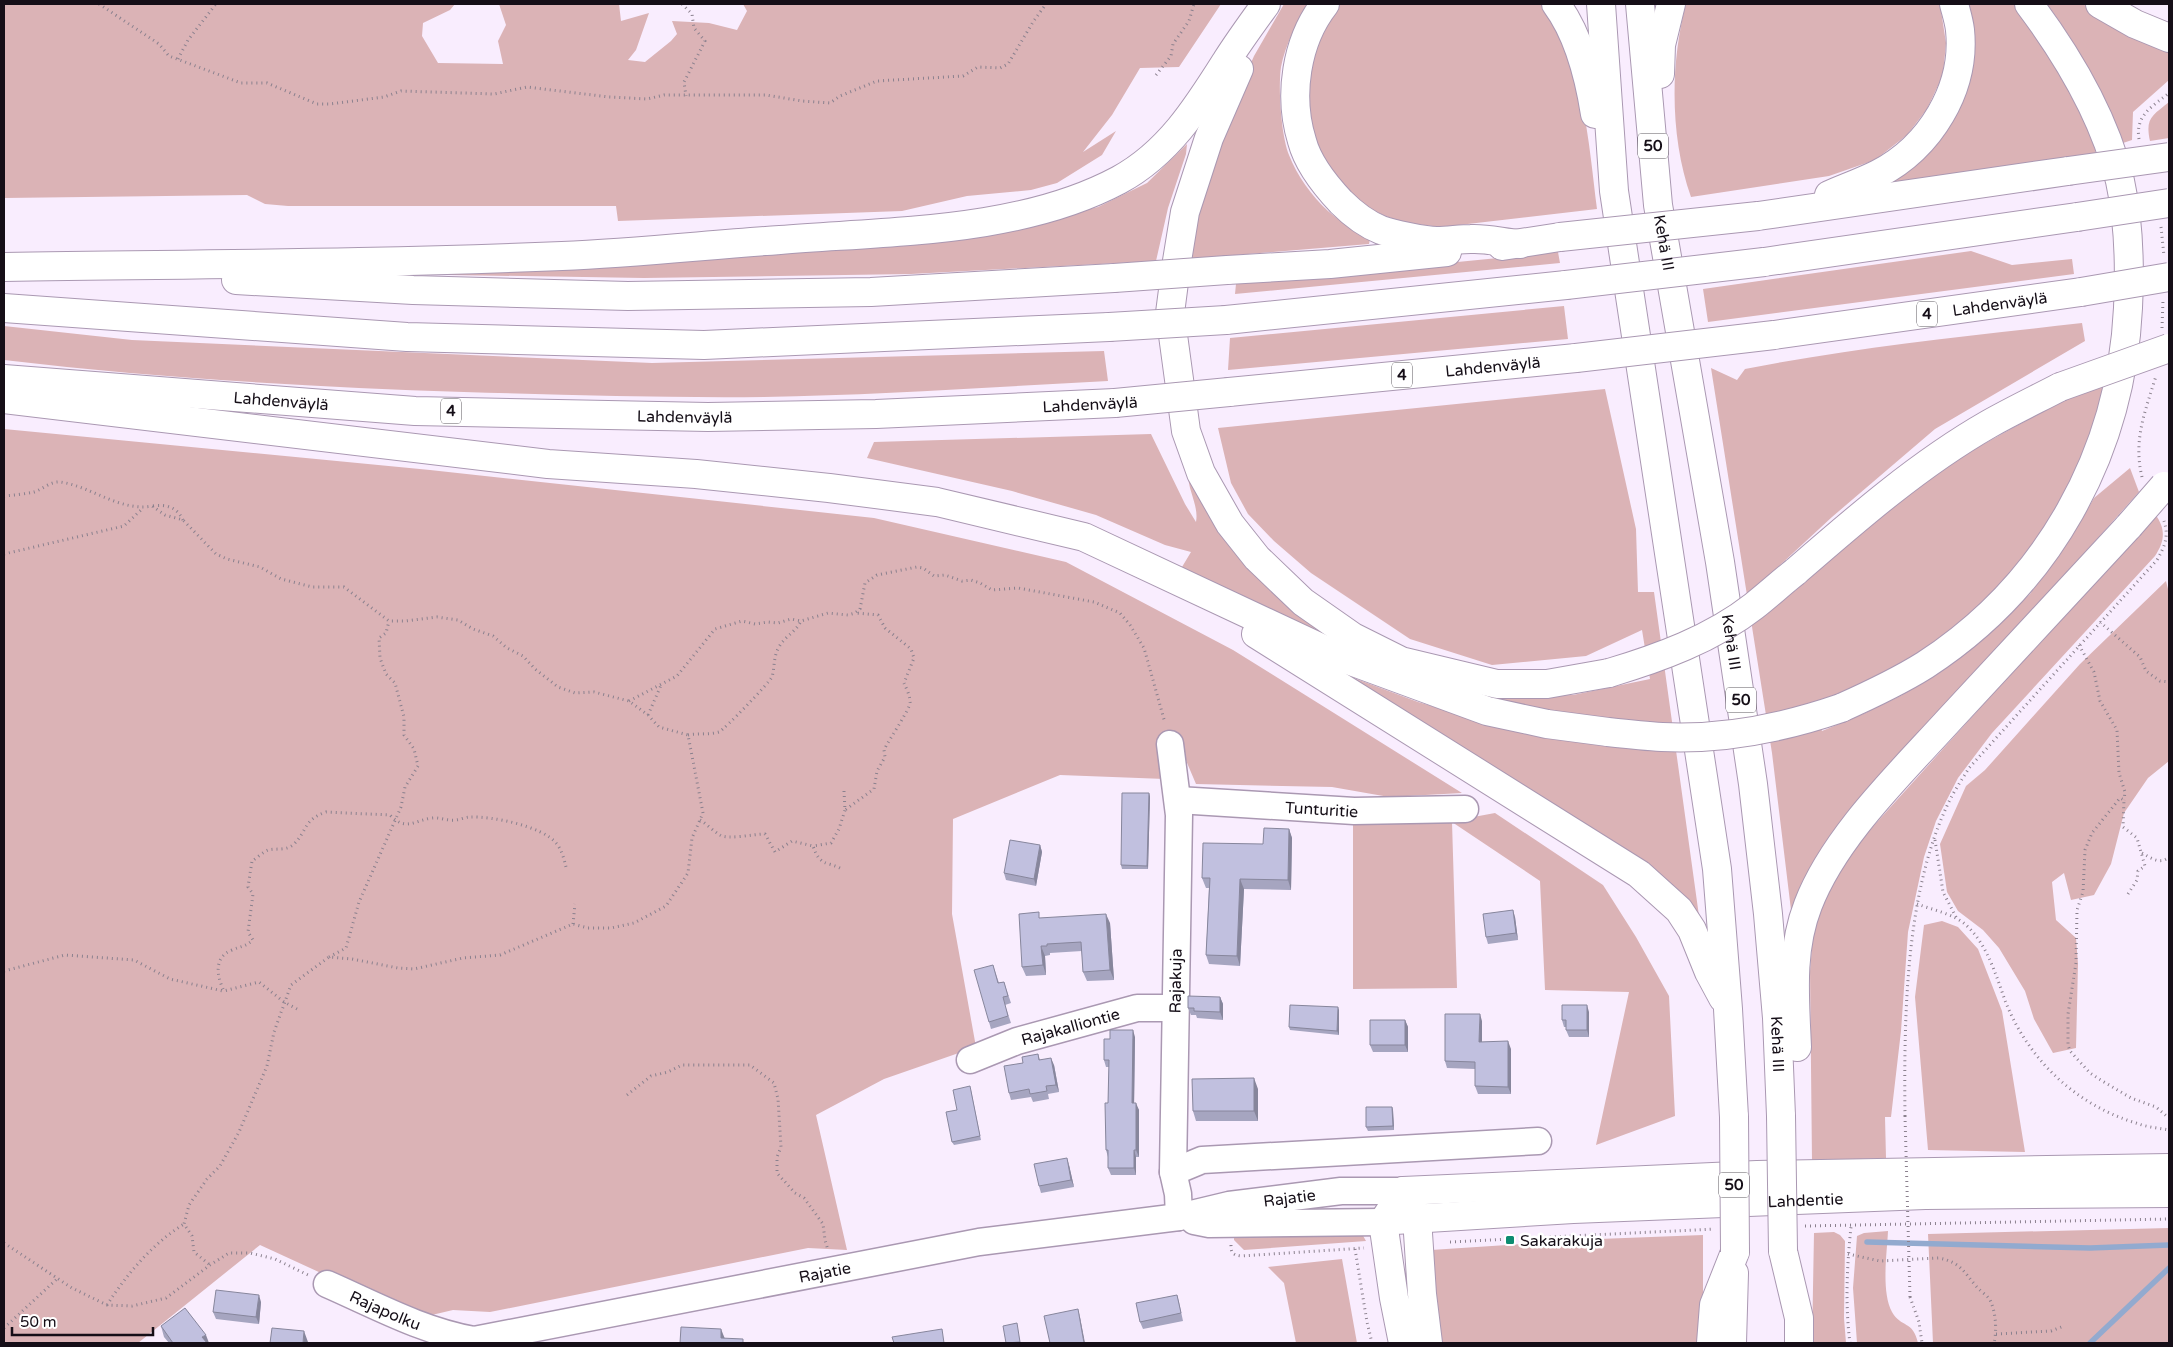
<svg xmlns="http://www.w3.org/2000/svg" width="2173" height="1347" viewBox="0 0 2173 1347" font-family="'Varela Round',sans-serif">
<style>
.green{fill:#dbb3b6}
.lines{fill:none;stroke-linecap:round;stroke-linejoin:round}
.stream{stroke:#92aacf;stroke-width:5.5}
.minor-casing{stroke:#aa98b2;stroke-width:29}
.major-casing{stroke:#aa98b2;stroke-width:30}
.highway-casing{stroke:#aa98b2;stroke-width:30}
.path{stroke:#8b818e;stroke-width:3;stroke-dasharray:1 4;stroke-linecap:butt}
.minor{stroke:#fff;stroke-width:26}
.major{stroke:#fff;stroke-width:28}
.highway{stroke:#fff;stroke-width:28}
.highway-bridge-casing{stroke:#aa98b2;stroke-width:30;stroke-linecap:butt}
.path-bridge{stroke:#8b818e;stroke-width:3;stroke-dasharray:1 4;stroke-linecap:butt}
.highway-bridge{stroke:#fff;stroke-width:28}
.wall{fill:#a6a5c0}
.shaded-wall{fill:#87869c}
.building{fill:#c1c0df;stroke:#87869c}
.poi-dot{fill:#0c8c71;stroke:#fff;stroke-width:2}
.labels{text-anchor:middle;stroke-width:5;stroke-linejoin:round;paint-order:stroke}
.shield{fill:#fff;stroke:#5b565d;stroke-width:1}
.shield-label{font-size:15px;font-weight:bold;fill:#150e17}
.street-label{font-size:16px;fill:#150e17;stroke:#fff}
.poi-label{font-size:16px;fill:#150e17;stroke:#fff;text-anchor:start}
</style>
<rect width="100%" height="100%" fill="#f9edfe"/>
<path class="green" d="M4 4H455L450 10 423 23 422 36 438 63 503 64 498 41 506 25 499 4H619L621 21 649 13 636 50 628 60 645 62 671 41 677 34 672 21 709 23 737 30 747 11 743 4H1221L1179 67 1140 68 1112 115 1083 152 1116 131 1102 155 1057 183 1031 190 967 196 902 211 618 221 616 206H288L265 204 247 195 4 198Z
M1284 4H1309C1297 22 1285 45 1281 67 1278 88 1281 135 1289 155 1297 176 1312 196 1328 211 1341 222 1355 231 1370 239L1369 244 1188 259 1196 213 1236 97 1254 56Z
M1339 4H1541C1583 55 1589 145 1597 209L1459 225 1455 227C1425 226 1398 224 1371 209 1352 199 1324 168 1316 147 1312 137 1311 124 1309 114 1308 107 1304 98 1305 91 1309 60 1320 28 1339 4Z
M1686 4H1940L1946 43 1943 75 1927 109 1907 135 1875 160 1829 176 1691 197C1670 138 1670 64 1686 4Z
M1969 4H2017L2037 28 2092 135 2096 154 1891 184 1910 169 1962 91 1973 60 1974 37Z
M2047 4H2083L2100 15 2169 49V80L2133 112 2132 140 2123 143C2103 93 2079 47 2047 4Z
M2169 102V138L2150 141C2145 118 2152 116 2169 102Z
M1187 144 1186 154 1168 208 1156 261 911 274 644 278 391 274 1058 217 1098 207 1147 183Z
M1971 251 2012 265 2072 259 2074 274 1708 322 1703 289Z
M1558 252 1560 263 1235 294 1236 284Z
M1564 306 1568 339 1228 370 1230 338Z
M2082 323 2085 341 1935 429 1832 517 1777 568 1795 591 1857 531 1962 456 2060 402 2109 383 2081 469 2030 553 1966 620 1922 652 1874 679 1813 705 1822 731 1863 714 1902 695 1971 648 2030 594 2072 536 2094 498 2130 468 2139 492 1914 744 1794 910H1791L1772 753 1711 368 1737 380 1745 369C1856 347 1969 336 2082 323Z
M4 326 132 340 652 363 1104 351 1108 381C993 387 879 395 764 397 664 398 564 395 464 392 310 387 156 378 4 360Z
M1605 389 1636 529 1638 592H1654L1699 916 1679 893 1350 679 1351 677 1418 702 1492 724 1609 722 1476 696 1336 644 1182 567 1191 552 1165 545 1096 515 1012 491 867 458 874 442 1151 434 1185 504 1196 522C1199 506 1188 491 1188 474L1294 613 1532 696 1573 695 1650 679 1642 630 1586 656 1492 665 1410 639 1311 573 1274 541 1248 514 1231 483 1218 428Z
M4 429 430 470 874 518 1066 562 1233 650 1462 793 1389 797 1332 787 1196 784 1182 751 1165 779 1060 775 953 819 952 914 976 1047 884 1079 816 1115 847 1250 808 1248 490 1312 453 1310 419 1318 260 1245 138 1343H4Z
M2155 514C2166 529 2165 541 2155 556L1992 733 1958 778 1936 821 1924 857 1908 932 1901 1031 1891 1117H1885L1886 1158 1812 1161 1810 971 1813 935 1821 909 1836 878 1859 842Z
M2166 581 2169 593V761L2148 778 2124 813 2111 864 2094 895 2071 900 2064 873 2052 882 2056 920 2076 938 2078 964 2076 1048 2053 1053 2034 1019 2025 991 1999 948 1983 930 1958 911 1947 892 1940 844 1966 786 1985 770 2080 664Z
M1495 813 1603 885 1636 937 1669 996 1675 1116 1596 1145 1629 992 1545 990 1540 881 1452 822 1457 988 1353 989V823L1452 821Z
M1942 921 1958 927 1978 949 2002 1011 2025 1152 1928 1150 1915 997 1924 925Z
M2169 1228V1343H1933L1928 1234Z
M1888 1231C1887 1254 1881 1291 1892 1312 1901 1328 1913 1320 1918 1343H1857L1853 1288 1857 1236 1864 1233Z
M1834 1232 1840 1235 1845 1241 1844 1318 1846 1343H1812L1814 1233Z
M1234 1234H1362L1366 1241 1244 1250 1234 1240Z
M1703 1235V1293L1701 1343H1441L1431 1250 1599 1239Z
M1342 1259 1357 1343H1296L1284 1283 1268 1267Z"/>
<g class="lines">
<path class="stream" d="M1867 1242 2090 1248 2169 1245
M2090 1343 2169 1268"/>
<defs>
<g id="minor">
<path d="M1170 744 1179 815 1173 1172 1178 1194 1179 1217"/>
<path id="s1" d="M1178 800 1354 811 1465 809"/>
<path id="s2" d="M970 1060 1017 1041 1137 1008H1174"/>
<path d="M1173 1172 1202 1160 1538 1141"/>
<path d="M1194 1221 1209 1224 1383 1222"/>
<path id="s3" d="M327 1284C375 1305 422 1331 474 1340L979 1242 1179 1217 1229 1205 1341 1191H1403"/>
</g>
<g id="major">
<path d="M1403 1191 1757 1175 2169 1168"/>
<path id="s4" d="M1395 1220 1573 1209 1925 1195 2169 1193"/>
</g>
<g id="highway">
<path d="M1325 4C1296 41 1288 96 1302 141 1308 164 1325 185 1341 202 1352 213 1366 224 1381 230 1391 234 1426 241 1437 241 1448 241 1460 239 1471 239 1487 238 1504 243 1520 244"/>
<path d="M1556 4C1579 35 1589 76 1595 114"/>
<path d="M1601 4 1614 191 1717 869 1728 1009 1734 1117"/>
<path id="s5" d="M1640 4 1658 205 1720 562 1753 784 1768 914 1777 1018 1781 1116"/>
<path d="M2100 4 2135 24 2169 38"/>
<path d="M1239 69 1209 138 1185 212 1176 267 1170 313 1186 431 1201 473 1230 524 1257 558 1303 602 1353 637 1401 661 1497 684H1547L1609 673"/>
<path d="M1660 74 1661 45 1671 4"/>
<path d="M1829 195C1845 188 1862 182 1878 174 1930 147 1966 89 1960 30 1959 21 1956 12 1954 4"/>
<path d="M1758 216 2068 171"/>
<path d="M1502 246 1560 237"/>
<path d="M1764 262 2077 217"/>
<path d="M4 267C190 264 376 264 562 256 635 253 707 245 780 240 890 231 1020 233 1119 180 1169 153 1198 106 1227 60 1239 41 1253 22 1266 4"/>
<path d="M1227 270 1330 264 1447 252"/>
<path d="M236 280 413 290 628 296 871 292 1114 278"/>
<path d="M4 308 407 337 704 345 1109 327"/>
<path d="M1226 320 1566 285"/>
<path id="s6" d="M1774 335 2081 292"/>
<path id="s7" d="M4 379 415 411 708 417 876 414 1115 403"/>
<path id="s8" d="M1229 392 1576 358"/>
<path d="M4 399 548 464 696 474 829 488 937 502 1084 537 1340 657 1487 711 1547 724 1608 732"/>
<path d="M1795 572C1856 519 1919 464 1989 424 2012 411 2037 399 2060 387"/>
<path d="M1256 634 1639 874 1679 910 1692 930 1709 972 1723 998"/>
<path d="M1841 708C1870 695 1898 682 1925 665 2048 585 2121 454 2128 308 2130 267 2129 222 2120 181 2104 116 2068 56 2029 4"/>
<path d="M1797 1047C1795 999 1790 951 1808 905 1834 837 1900 774 1949 720 2009 655 2069 591 2129 526"/>
<path d="M1783 1251 1799 1318V1343"/>
<path d="M1403 1343 1394 1298 1383 1222 1403 1191 1417 1218 1422 1294 1428 1343"/>
<path d="M1711 1343 1714 1305 1735 1252"/>
<path d="M1732 1343 1734 1273"/>
</g>
</defs>
<use href="#minor" class="minor-casing"/>
<use href="#major" class="major-casing"/>
<use href="#highway" class="highway-casing"/>
<path class="path" d="M99 4 159 44 169 56 241 83H267L317 104H330L384 97 401 91 494 94 527 87 609 97 647 99 664 95H766L802 101 830 103 840 96 877 81 963 76 978 67 1000 68 1008 64 1033 22 1046 4
M682 4 692 14 694 28 705 41 684 82 686 96
M178 59 188 40 216 4
M1156 75 1171 56 1173 44 1189 21 1194 4
M2139 139C2135 115 2153 106 2169 93
M2161 227 2164 256
M2162 328 2163 300
M2142 477C2133 440 2145 412 2156 376
M4 496C14 495 25 494 34 492 43 489 51 481 60 482 91 486 120 512 152 506L165 515 183 520 216 554 227 559 260 567 281 579 312 587H344L389 621H405L437 617 458 620 473 629 493 636 507 648 523 656 535 669 558 687 575 693 594 692 629 701 648 715 659 727 688 735 703 813 692 838 688 873 666 906 634 923 611 928H588L573 924 500 955 463 958 414 969 398 968 352 959 329 957 291 985 274 1032 267 1066 239 1132 220 1166 207 1179 189 1205 184 1224 192 1236 194 1252 210 1265
M153 506C166 504 177 507 183 520
M4 554 124 526 142 509
M2100 622 2140 657 2146 671 2160 681 2169 682
M2079 645 2094 672 2100 701 2117 730 2119 773 2125 792 2124 800
M629 701 677 676 715 629 742 621 755 624 768 622 778 623 791 619 801 621 828 613 848 615 855 613 860 609 865 583 877 575 917 567 923 568 934 576 945 575 962 581 971 580 980 583 992 590 1018 588 1094 602 1120 613 1130 625 1144 648 1165 723
M648 715 662 683
M688 735C698 733 709 735 719 732 724 730 769 683 772 677 775 667 773 657 779 647 785 636 795 633 801 621
M844 791 845 810 874 789 877 771 885 757 884 750C888 741 911 708 910 702 910 695 906 688 904 683L914 658 911 649 885 628 878 615 856 613
M700 820C707 824 713 831 720 835 727 840 754 834 765 834L775 852 792 841 813 846
M1935 840 1943 892 1957 919
M2142 853C2151 858 2160 865 2169 857
M840 868C825 861 820 866 813 846L831 843 839 829 845 810
M2128 894 2137 880 2138 871 2145 866 2137 838 2123 827 2124 800 2120 798 2092 833 2085 850 2083 892 2077 910 2076 963 2068 1014V1045L2070 1051 2090 1073 2099 1079 2131 1098 2156 1107 2169 1118
M1917 904C1933 910 1954 914 1966 925 1988 945 1996 976 2006 1003 2029 1060 2076 1105 2136 1123 2146 1127 2158 1128 2169 1130
M573 924 575 904
M329 957 346 948 359 902 401 807 405 787 418 766 414 749 404 735V717L395 683 386 674 380 658 379 638 386 633 389 621
M4 971 65 955 134 960 170 979 223 991
M297 1009 284 1002 259 982 224 991C217 977 213 957 232 950 241 946 245 947 253 940L248 932 253 894 248 887 252 861C257 858 263 852 268 850 277 848 287 851 294 844 308 830 303 820 326 812L390 815C406 832 415 820 432 818 439 817 447 821 455 820 460 820 465 817 470 817 491 816 542 826 556 843 562 850 564 859 566 867
M627 1095 651 1076 668 1072 682 1065H750L774 1083 778 1099 781 1147 777 1157V1173L795 1193 804 1198 823 1224 825 1240 828 1250
M1905 1116C1904 1019 1905 898 1946 808 1952 794 1961 781 1969 768L2157 560C2165 546 2169 536 2164 521
M1805 1226 2169 1219
M1450 1242 1714 1229
M4 1243 72 1288 107 1305 132 1306 166 1298 210 1265 229 1253H250L275 1259 308 1275
M1231 1245C1231 1253 1233 1255 1241 1256L1364 1248
M1355 1249 1367 1322 1372 1343
M1848 1254 1880 1261 1939 1258C1960 1262 1964 1272 1976 1286 1980 1291 1987 1295 1990 1300 1996 1312 1997 1331 1994 1343
M1910 1297 1919 1322 1922 1343
M107 1305C127 1274 152 1244 184 1224
M4 1328 58 1278
M1996 1334 2051 1331 2064 1326
M1850 1343C1845 1305 1847 1265 1851 1227"/>
<use href="#minor" class="minor"/>
<use href="#major" class="major"/>
<use href="#highway" class="highway"/>
<defs>
<path id="highway-bridge" d="M2068 171 2169 157
M2077 217 2169 203
M1560 237 1758 216
M1114 278 1227 270
M1566 285 1764 262
M2081 292 2169 277
M1109 327 1226 320
M1576 358 1774 335
M2060 387 2169 348
M1115 403 1229 392
M2129 526 2164 486
M1609 673C1659 658 1712 639 1754 606 1768 595 1781 583 1795 572
M1608 732C1626 734 1644 736 1662 737 1723 740 1783 728 1841 708
M1781 1116 1783 1251
M1734 1117 1735 1252"/>
</defs>
<use href="#highway-bridge" class="highway-bridge-casing"/>
<path class="path-bridge" d="M1905 1116 1910 1297"/>
<use href="#highway-bridge" class="highway-bridge"/>
</g>
<path class="wall" d="M1149 793 1150 797 1148 869H1122L1121 865Z
M1289 829 1292 838 1291 890 1244 889 1240 966 1209 964 1206 955 1209 888H1206L1202 878 1263 844Z
M1040 845 1042 852 1036 886 1006 880 1004 873Z
M1515 917 1518 940 1488 944 1486 937Z
M1041 918 1110 923 1114 980 1087 981 1083 972 1082 951 1050 953V955L1045 956 1046 975 1026 976 1022 967Z
M993 965 999 983 1004 982 1011 1003 1005 1005 1011 1023 991 1029 989 1022Z
M1220 997 1223 1004V1020L1197 1018 1196 1015H1191L1188 1008Z
M1339 1010V1035L1290 1030 1289 1027Z
M1589 1012V1037H1569L1566 1030V1027H1564L1562 1020Z
M1405 1020 1408 1027V1052H1373L1370 1045Z
M1482 1021V1042L1511 1049V1094H1478L1475 1086V1069L1447 1068 1445 1061Z
M1135 1037 1134 1103 1139 1110V1157H1136V1175H1111L1108 1168V1157L1106 1150 1108 1103 1109 1067H1106L1104 1060Z
M1038 1054 1040 1060 1054 1065 1059 1092 1048 1094 1049 1099 1033 1102 1031 1097 1011 1100 1009 1093 1023 1063Z
M1258 1089V1121H1196L1193 1111Z
M971 1090 981 1140 954 1145 952 1142 957 1110Z
M1392 1107 1393 1110 1394 1130 1368 1131 1366 1127Z
M1069 1165 1074 1187 1041 1193 1039 1186Z
M1177 1295 1179 1302 1183 1321 1143 1329 1140 1322Z
M261 1302 259 1324 216 1319 213 1312Z
M161 1326 209 1343H169L164 1337Z"/>
<path class="shaded-wall" d="M1149 793 1150 797 1148 869 1147 866Z
M1289 829 1292 838 1291 890 1288 880Z
M1040 845 1042 852 1036 886 1034 879Z
M1240 879 1244 889 1240 966 1237 956Z
M1513 910 1515 917 1518 940 1516 933Z
M1106 914 1110 923 1114 980 1110 970Z
M1041 946 1045 956 1046 975 1043 965Z
M1220 997 1223 1004V1020L1220 1012Z
M1587 1005 1589 1012V1037L1587 1030Z
M1338 1007 1339 1010V1035L1337 1031Z
M1480 1014 1482 1021V1049L1479 1042Z
M1405 1020 1408 1027V1052L1405 1045Z
M1133 1030 1135 1037 1134 1110 1132 1103Z
M1508 1041 1511 1049V1094L1508 1087Z
M1051 1058 1054 1065 1059 1092 1056 1085Z
M1254 1078 1258 1089V1121L1254 1111Z
M1136 1103 1139 1110V1157L1136 1150Z
M1392 1107 1393 1110 1394 1130 1393 1126Z
M1134 1150 1136 1157V1175L1134 1168Z
M1067 1158 1069 1165 1074 1187 1071 1180Z
M259 1295 261 1302 259 1324 256 1317Z
M1078 1309 1080 1317 1085 1343H1084Z
M721 1329 725 1339 721 1338Z
M304 1331 308 1342V1343H303Z
M206 1335 209 1343H205L202 1337Z"/>
<path class="building" d="M1122 793H1149L1147 866 1121 865Z
M1264 828 1289 829 1288 880 1240 879 1237 956 1206 955 1210 878H1202L1203 843 1263 844Z
M1010 840 1040 845 1034 879 1004 873Z
M1513 910 1516 933 1486 937 1483 914Z
M1039 912V918L1106 914 1110 970 1083 972 1081 942 1047 944V946H1041L1043 965 1022 967 1019 914Z
M993 965 998 983 1004 982 1008 996 1003 997 1008 1016 989 1022 974 970Z
M1188 996 1220 997V1012L1194 1011V1008H1188Z
M1290 1005 1338 1007 1337 1031 1289 1027Z
M1562 1005H1587V1030H1566V1020H1562Z
M1445 1014H1480L1479 1042 1508 1041V1087L1475 1086V1062L1445 1061Z
M1370 1020H1405V1045H1370Z
M1110 1030H1133L1132 1103H1136V1150H1134V1168H1108V1150H1106L1105 1103H1108L1109 1060H1104V1039H1110Z
M1038 1054 1039 1060 1051 1058 1056 1085 1046 1086 1047 1091 1030 1094 1029 1089 1009 1093 1004 1066 1023 1063 1022 1057Z
M1254 1078V1111H1193L1192 1079Z
M970 1086 980 1136 952 1142 946 1112 957 1110 953 1090Z
M1366 1107H1392L1393 1126 1366 1127Z
M1067 1158 1071 1180 1039 1186 1034 1164Z
M216 1290 259 1295 256 1317 213 1312Z
M1177 1295 1181 1313 1140 1322 1136 1303Z
M185 1308 206 1335 202 1337 207 1343H173L161 1326Z
M1078 1309 1084 1343H1050L1044 1316Z
M1017 1323 1020 1342 1006 1343 1003 1326Z
M681 1327 721 1329V1338L743 1339V1343H680Z
M272 1328 304 1331 303 1343H270Z
M942 1329 944 1343H894L892 1337Z"/>
<rect class="poi-dot" x="1505" y="1235" width="10" height="10" rx="2.5"/>
<g class="labels">
<g class="shield">
<rect x="1638" y="133.5" width="30" height="25" rx="4"/>
<rect x="1917" y="301.5" width="20" height="25" rx="4"/>
<rect x="1392" y="362.5" width="20" height="25" rx="4"/>
<rect x="441" y="398.5" width="20" height="25" rx="4"/>
<rect x="1726" y="687.5" width="30" height="25" rx="4"/>
<rect x="1719" y="1172.5" width="30" height="25" rx="4"/>
</g>
<g class="shield-label">
<text x="1653" y="151">50</text>
<text x="1927" y="319">4</text>
<text x="1402" y="380">4</text>
<text x="451" y="416">4</text>
<text x="1741" y="705">50</text>
<text x="1734" y="1190">50</text>
</g>
<g class="street-label">
<text dy="6" stroke="none"><textPath href="#s5" startOffset="240">Kehä III</textPath></text>
<text dy="6" stroke="none"><textPath href="#s6" startOffset="228">Lahdenväylä</textPath></text>
<text dy="6" stroke="none"><textPath href="#s8" startOffset="265">Lahdenväylä</textPath></text>
<text dy="6" stroke="none"><textPath href="#s7" startOffset="278">Lahdenväylä</textPath></text>
<text transform="translate(1090 404) rotate(-3)" y="6">Lahdenväylä</text>
<text dy="6" stroke="none"><textPath href="#s7" startOffset="682">Lahdenväylä</textPath></text>
<text dy="6" stroke="none"><textPath href="#s5" startOffset="645">Kehä III</textPath></text>
<text dy="6" stroke="none"><textPath href="#s1" startOffset="144">Tunturitie</textPath></text>
<text transform="translate(1175 981) rotate(-89)" y="6">Rajakuja</text>
<text dy="6" stroke="none"><textPath href="#s2" startOffset="106">Rajakalliontie</textPath></text>
<text dy="6" stroke="none"><textPath href="#s5" startOffset="1050">Kehä III</textPath></text>
<text dy="6" stroke="none"><textPath href="#s3" startOffset="986">Rajatie</textPath></text>
<text dy="6" stroke="none"><textPath href="#s4" startOffset="411">Lahdentie</textPath></text>
<text dy="6" stroke="none"><textPath href="#s3" startOffset="515">Rajatie</textPath></text>
<text dy="6" stroke="none"><textPath href="#s3" startOffset="64">Rajapolku</textPath></text>
</g>
<g class="poi-label">
<text x="1520" y="1246">Sakarakuja</text>
</g>
</g>
<rect width="2173" height="1347" fill="none" stroke="#150e17" stroke-width="10"/>
<path d="M12 1327v8h141v-8" fill="none" stroke="#150e17" stroke-width="2.5"/>
<text x="20" y="1327" font-size="15" fill="#150e17" stroke="#ffffff" stroke-width="4" paint-order="stroke">50 m</text>
</svg>
